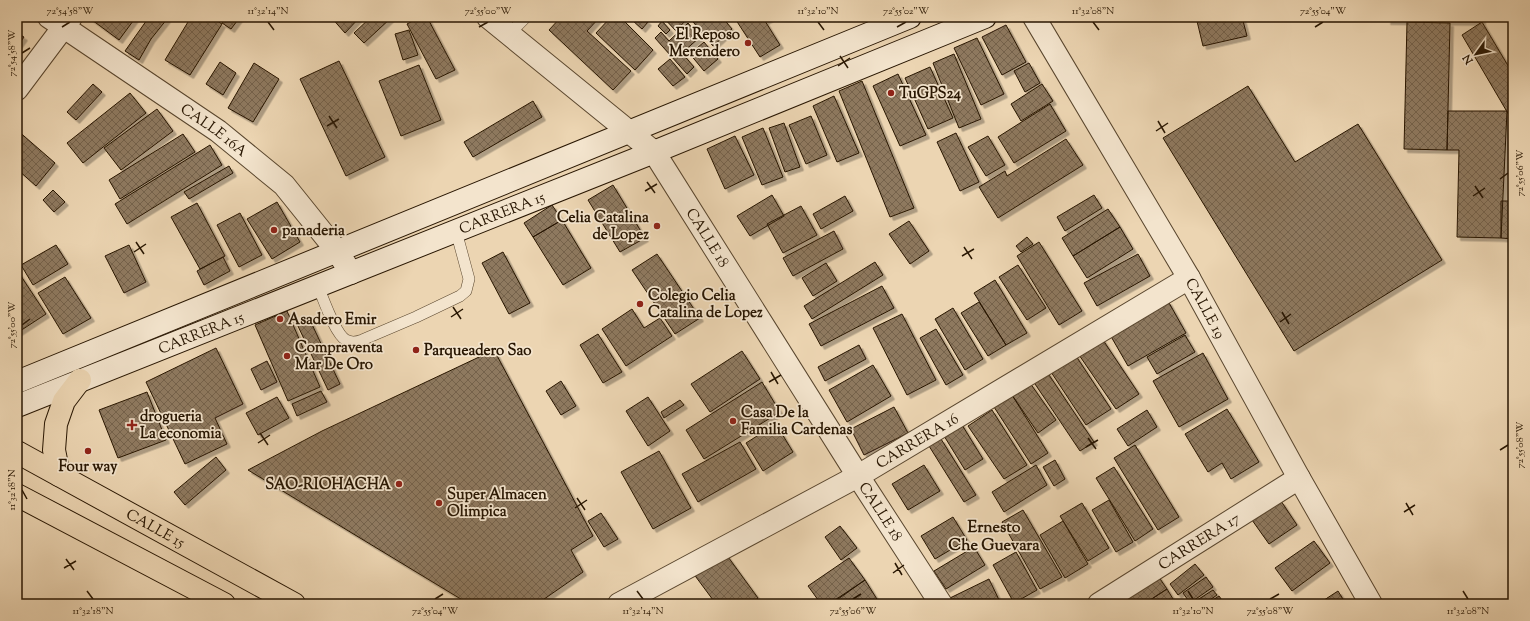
<svg xmlns="http://www.w3.org/2000/svg" width="1530" height="621" viewBox="0 0 1530 621" font-family="'Sorts Mill Goudy',serif">
<style>
.building{fill:url(#building-cross-hatch);stroke:#281602;filter:url(#shadow)}
.lines{fill:none;stroke-linecap:round;stroke-linejoin:round}
.lane-casing{stroke:#59462e;stroke-width:12}
.street-casing{stroke:#59462e;stroke-width:24}
.secondary-casing{stroke:#281602;stroke-width:24}
.highway-casing{stroke:#281602;stroke-width:24}
.lane{stroke:#f3e4cd;stroke-width:11}
.street{stroke:#f3e4cd;stroke-width:22}
.secondary{stroke:#f3e4cd;stroke-width:22}
.highway{stroke:#ecd5b2;stroke-width:22}
.ticks{fill:none;stroke:#281602;stroke-width:1.5}
.poi-dot{fill:#8f2418;stroke:#f3e4cd;stroke-width:1.5}
.labels{text-anchor:middle;stroke-width:3.5;stroke-linejoin:round;paint-order:stroke}
.poi-label{font-size:15px;font-weight:bold;fill:#281602;stroke:#f3e4cd;text-anchor:start}
.street-label{font-size:15px;fill:#281602;stroke:#f3e4cd}
.neighbourhood-label{font-size:16px;font-weight:bold;fill:#281602;stroke:#f3e4cd}
.neatline{fill:none;stroke:#281602;stroke-width:1.5}
.ticks-label{font-size:10px;text-anchor:middle;fill:#281602}
</style>
<defs>
<pattern id="building-cross-hatch" width="8" height="8" patternUnits="userSpaceOnUse"><rect width="8" height="8" fill="#8e795e"/><path d="M0 0l8 8M0 8l8-8" fill="none" stroke="#74624b"/></pattern>
<filter id="shadow"><feDropShadow dx="3.5" dy="3.5" stdDeviation="0" flood-color="#0004"/></filter>
</defs>
<rect width="100%" height="100%" fill="#ecd5b2"/>
<filter id="stains"><feTurbulence type="fractalNoise" baseFrequency=".005" numOctaves="4"/><feColorMatrix values="0 0 0 0 .2 0 0 0 0 .09 0 0 0 0 .02 0 0 0 .5 -.17"/></filter>
<radialGradient id="worn" r=".72"><stop offset=".6" stop-color="#630" stop-opacity="0"/><stop offset="1" stop-color="#630" stop-opacity=".3"/></radialGradient>
<path class="building" d="M88 17H136L119 40Z
M149 17H164L167 19 151 39 139 60 125 51Z
M191 17H211L222 24 190 75 165 60Z
M226 17H240L231 29 222 23Z
M331 17H360L345 33Z
M371 17H392L364 43 354 33Z
M420 17H427L455 70 436 79 407 24Z
M561 17H600L587 31 631 71 613 90 549 30Z
M611 17H620L653 50 635 70 596 33Z
M635 17H642L648 22 642 29 632 20Z
M663 17H681L685 21 676 31Z
M689 17H722L732 29 713 46Z
M734 17H772L765 21 780 45 760 57Z
M1196 17H1242L1247 36 1203 46Z
M1388 17H1482V22L1387 21Z
M662 21 670 30 666 34 658 26Z
M1407 22 1450 23 1447 150 1404 149Z
M1482 22 1513 74V122L1462 35Z
M688 23 700 37 682 53 694 67 687 74 655 38 661 32 669 41Z
M1006 25 1026 62 1002 75 982 37Z
M409 30 418 55 403 60 395 34Z
M17 33 24 37 17 47Z
M977 38 1004 94 981 105 954 48Z
M704 42 718 59 704 71 690 54Z
M954 54 981 119 959 128 933 63Z
M670 59 685 77 673 86 658 69Z
M339 61 385 157 346 176 300 79Z
M220 62 236 73 223 95 206 84Z
M254 63 279 79 253 122 228 108Z
M1029 63 1040 83 1025 92 1014 71Z
M419 65 441 120 401 136 379 81Z
M930 67 953 118 928 129 905 78Z
M898 74 926 135 900 146 873 86Z
M862 81 914 208 890 217 839 91Z
M93 84 102 92 76 120 67 112Z
M1042 84 1053 101 1021 121 1011 104Z
M1248 86 1295 162 1358 124 1442 260 1294 351 1163 138Z
M130 93 146 113 83 163 67 143Z
M834 96 859 153 837 162 813 106Z
M533 101 542 117 473 157 464 142Z
M1050 104 1066 131 1014 163 998 137Z
M157 109 173 131 121 170 104 148Z
M1448 111H1507L1501 238 1457 237 1459 150H1447Z
M811 116 827 155 806 164 789 125Z
M784 123 800 167 785 172 769 128Z
M763 128 783 177 762 185 742 137Z
M17 130 55 163 36 186 17 169Z
M956 133 979 182 960 191 937 142Z
M183 134 195 152 120 199 109 180Z
M735 136 754 175 725 189 707 149Z
M988 136 1005 165 986 176 968 147Z
M1066 139 1083 165 998 218 979 187 1005 171 1007 176Z
M210 145 222 165 127 224 115 204Z
M229 166 233 173 189 199 184 192Z
M613 185 645 238 620 252 588 200Z
M53 190 65 202 54 212 43 200Z
M772 195 784 216 750 236 737 216Z
M1094 195 1102 208 1065 231 1057 217Z
M845 196 853 211 821 229 813 214Z
M1501 201H1513V239L1501 238Z
M277 202 300 242 272 259 247 219Z
M197 203 225 256 200 269 171 217Z
M552 205 562 220 533 237 524 223Z
M801 206 817 235 783 253 767 224Z
M1108 209 1120 227 1073 256 1062 238Z
M240 213 262 255 239 267 217 225Z
M562 220 591 268 563 285 533 237Z
M909 221 929 251 910 264 889 234Z
M1120 227 1133 249 1087 278 1073 256Z
M834 231 843 249 793 276 783 258Z
M1027 237 1033 244 1021 252 1016 246Z
M1039 242 1082 311 1059 325 1017 256Z
M56 245 68 264 33 285 21 265Z
M129 245 146 282 124 293 105 256Z
M503 252 530 303 509 314 482 263Z
M657 254 700 318 675 334 632 270Z
M1138 254 1150 276 1097 306 1084 283Z
M223 257 230 271 204 285 197 271Z
M875 262 883 275 812 319 804 306Z
M826 263 837 281 813 296 802 278Z
M1018 265 1046 308 1027 320 999 277Z
M17 270 46 314 17 333Z
M65 277 91 318 63 334 38 293Z
M995 280 1027 333 1006 345 974 293Z
M882 286 894 308 821 346 809 324Z
M1168 301 1186 333 1128 366 1109 333Z
M979 302 1006 345 988 356 961 313Z
M953 308 983 359 965 370 935 319Z
M632 309 644 328 660 318 672 336 626 366 602 329Z
M287 311 320 387 288 401 255 325Z
M902 314 936 380 907 395 873 328Z
M309 318 340 384 328 390 297 324Z
M936 329 963 375 946 385 920 338Z
M598 334 622 372 603 383 580 345Z
M1185 335 1195 352 1157 374 1147 357Z
M1101 337 1139 394 1116 409 1077 352Z
M859 345 866 359 825 381 818 367Z
M216 348 243 404 215 418 227 444 185 464 146 382Z
M494 350 593 536 571 550 583 572 537 604H469L248 470 322 431Z
M742 351 760 379 710 412 691 384Z
M1074 353 1111 409 1086 425 1049 369Z
M1203 353 1228 399 1179 427 1153 381Z
M267 361 277 382 261 390 251 369Z
M873 365 891 396 847 422 829 390Z
M1045 369 1094 442 1080 451 1031 378Z
M561 381 576 406 561 415 546 391Z
M762 382 780 412 704 459 686 430Z
M1030 383 1056 420 1038 433 1012 395Z
M321 391 327 402 297 416 292 404Z
M147 392 166 440 118 458 99 410Z
M1012 395 1048 453 1031 464 994 407Z
M277 397 289 418 258 435 246 413Z
M648 397 670 431 648 446 626 411Z
M680 400 684 405 664 418 661 412Z
M894 407 908 433 864 455 851 429Z
M1227 409 1259 462 1231 479 1222 463 1208 472 1185 434Z
M992 410 1027 465 1004 479 968 426Z
M1147 410 1157 427 1128 446 1117 429Z
M959 420 983 459 965 470 941 431Z
M776 424 793 452 763 471 746 443Z
M941 439 976 495 964 502 929 446Z
M740 442 756 469 698 502 682 474Z
M1135 445 1179 517 1158 530 1114 458Z
M659 451 691 508 653 529 621 472Z
M216 457 226 470 185 505 174 492Z
M1055 460 1065 479 1054 486 1043 467Z
M924 465 940 491 908 510 892 484Z
M1036 465 1047 485 1004 512 992 492Z
M1114 467 1153 529 1135 541 1096 478Z
M1109 500 1133 542 1116 552 1092 510Z
M1281 501 1297 525 1269 544 1252 520Z
M1082 503 1109 548 1088 561 1060 516Z
M1023 510 1062 577 1040 589 1002 522Z
M601 513 618 539 604 547 588 521Z
M953 517 967 540 935 559 921 536Z
M1063 521 1088 564 1065 578 1040 535Z
M840 526 857 548 841 560 825 537Z
M1314 541 1330 563 1292 591 1275 568Z
M974 547 985 565 946 589 934 571Z
M723 550 758 598 750 604H716L693 573Z
M1016 552 1037 590 1014 603 993 565Z
M849 558 865 580 831 604H821L808 586Z
M1195 564 1204 575 1178 595 1170 584Z
M1154 570 1167 589 1144 604H1128L1121 592Z
M1206 577 1213 587 1190 603 1183 593Z
M989 579 1001 604H953L950 598Z
M865 580 880 604H829Z
M1167 589 1176 604H1144Z
M1213 590 1217 595 1204 604H1191Z
M1338 591 1346 604H1318Z
M1219 596 1224 603 1223 604H1207Z"/>
<g class="lines">
<defs>
<path id="lane" d="M509 34 526 17
M318 286C323 298 335 334 346 340 351 343 357 342 362 340L416 317 460 296 466 291 469 279 456 231"/>
<g id="street">
<path id="s1" d="M49 17 218 131 284 185 337 251 351 273"/>
<path id="s2" d="M488 17 654 152 858 476 941 604"/>
<path id="s3" d="M1034 17 1189 278 1299 478 1371 604"/>
<path d="M17 89 71 17"/>
<path id="s4" d="M619 604 858 476 1189 278"/>
<path id="s5" d="M1099 604 1299 478"/>
</g>
<g id="secondary">
<path d="M17 382 910 17"/>
<path id="s6" d="M17 406 654 152 985 17"/>
</g>
<g id="highway">
<path id="s7" d="M17 452 294 604"/>
<path d="M59 475 54 450 56 424 64 401 80 380"/>
<path d="M17 495 224 604"/>
</g>
</defs>
<use href="#lane" class="lane-casing"/>
<use href="#street" class="street-casing"/>
<use href="#secondary" class="secondary-casing"/>
<use href="#highway" class="highway-casing"/>
<use href="#lane" class="lane"/>
<use href="#street" class="street"/>
<use href="#secondary" class="secondary"/>
<use href="#highway" class="highway"/>
</g>
<path class="ticks" d="M268 22 274 30M818 22 824 30M1093 22 1099 30M62 27 70 22M479 27 488 22M897 27 906 22M1315 27 1323 22M22 53 30 48M840 56 848 68M838 66 850 58M329 116 337 128M1158 121 1165 133M327 126 339 119M1156 131 1168 123M1500 179 1508 173M647 182 655 193M1475 186 1483 198M645 191 657 184M1473 196 1485 188M136 242 144 254M964 247 972 259M134 252 146 244M962 256 974 249M453 307 461 319M1282 312 1289 324M451 317 463 309M1280 322 1291 314M22 325 30 319M771 372 778 384M769 382 781 375M260 433 268 445M1088 438 1096 449M258 443 270 435M1086 447 1098 440M1500 450 1508 445M22 490 27 499M577 498 585 510M1406 503 1413 515M575 508 587 500M1404 512 1415 505M66 559 74 570M895 563 902 575M64 568 76 561M893 573 904 565M87 591 93 599M637 591 643 599M1188 591 1193 599M1463 591 1468 599M435 599 443 594M853 599 861 594M1270 599 1279 594"/>
<g class="poi-dot">
<circle cx="748" cy="43" r="4"/>
<circle cx="891" cy="93" r="4"/>
<circle cx="657" cy="226" r="4"/>
<circle cx="274" cy="230" r="4"/>
<circle cx="640" cy="304" r="4"/>
<circle cx="280" cy="319" r="4"/>
<circle cx="416" cy="350" r="4"/>
<circle cx="287" cy="356" r="4"/>
<circle cx="733" cy="421" r="4"/>
<path d="M130 419h4v4h4v4h-4v4h-4v-4h-4v-4h4z"/>
<circle cx="88" cy="451" r="4"/>
<circle cx="399" cy="484" r="4"/>
<circle cx="439" cy="503" r="4"/>
</g>
<g class="labels">
<g class="poi-label">
<text x="740" y="39" text-anchor="end">El Reposo<tspan x="740" dy="17">Merendero</tspan></text>
<text x="899" y="98">TuGPS24</text>
<text x="649" y="222" text-anchor="end">Celia Catalina<tspan x="649" dy="17">de Lopez</tspan></text>
<text x="282" y="235">panaderia</text>
<text x="648" y="300">Colegio Celia<tspan x="648" dy="17">Catalina de Lopez</tspan></text>
<text x="288" y="324">Asadero Emir</text>
<text x="295" y="352">Compraventa<tspan x="295" dy="17">Mar De Oro</tspan></text>
<text x="424" y="355">Parqueadero Sao</text>
<text x="741" y="417">Casa De la<tspan x="741" dy="17">Familia Cardenas</tspan></text>
<text x="140" y="421">drogueria<tspan x="140" dy="17">La economia</tspan></text>
<text x="88" y="471" text-anchor="middle">Four way</text>
<text x="391" y="489" text-anchor="end">SAO-RIOHACHA</text>
<text x="447" y="499">Super Almacen<tspan x="447" dy="17">Olimpica</tspan></text>
</g>
<g class="street-label">
<text dy="5" stroke="none"><textPath href="#s1" startOffset="200">CALLE 16A</textPath></text>
<text dy="5" stroke="none"><textPath href="#s6" startOffset="522">CARRERA 15</textPath></text>
<text dy="5" stroke="none"><textPath href="#s2" startOffset="315">CALLE 18</textPath></text>
<text dy="5" stroke="none"><textPath href="#s3" startOffset="338">CALLE 19</textPath></text>
<text dy="5" stroke="none"><textPath href="#s6" startOffset="198">CARRERA 15</textPath></text>
<text dy="5" stroke="none"><textPath href="#s4" startOffset="340">CARRERA 16</textPath></text>
<text dy="5" stroke="none"><textPath href="#s2" startOffset="639">CALLE 18</textPath></text>
<text dy="5" stroke="none"><textPath href="#s7" startOffset="158">CALLE 15</textPath></text>
<text dy="5" stroke="none"><textPath href="#s5" startOffset="118">CARRERA 17</textPath></text>
</g>
<g class="neighbourhood-label">
<text x="994" y="532">Ernesto<tspan x="994" dy="18">Che Guevara</tspan></text>
</g>
</g>
<rect width="1530" height="621" fill="none" stroke="#ecd5b2" stroke-width="44"/>
<g transform="translate(1476 54) rotate(237)" stroke="#f3e4cd" stroke-width="3" paint-order="stroke">
<path d="M0-3L7 15L0 10L-7 15Z" fill="#281602"/>
<text y="-6" font-size="11" font-weight="bold" text-anchor="middle" fill="#281602">N</text>
</g>
<rect x="22" y="22" width="1486" height="577" class="neatline"/>
<g class="ticks-label">
<text x="70" y="14">72°54'58"W</text>
<text x="268" y="14">11°32'14"N</text>
<text x="488" y="14">72°55'00"W</text>
<text x="818" y="14">11°32'10"N</text>
<text x="906" y="14">72°55'02"W</text>
<text x="1093" y="14">11°32'08"N</text>
<text x="1323" y="14">72°55'04"W</text>
<text transform="translate(11 53) rotate(-90)" y="4">72°54'58"W</text>
<text transform="translate(1519 173) rotate(-90)" y="4">72°55'06"W</text>
<text transform="translate(11 325) rotate(-90)" y="4">72°55'00"W</text>
<text transform="translate(1519 445) rotate(-90)" y="4">72°55'08"W</text>
<text transform="translate(11 490) rotate(-90)" y="4">11°32'18"N</text>
<text x="93" y="614">11°32'18"N</text>
<text x="435" y="614">72°55'04"W</text>
<text x="643" y="614">11°32'14"N</text>
<text x="853" y="614">72°55'06"W</text>
<text x="1193" y="614">11°32'10"N</text>
<text x="1270" y="614">72°55'08"W</text>
<text x="1468" y="614">11°32'08"N</text>
</g>
<rect width="100%" height="100%" filter="url(#stains)"/>
<rect width="100%" height="100%" fill="url(#worn)"/>
</svg>
